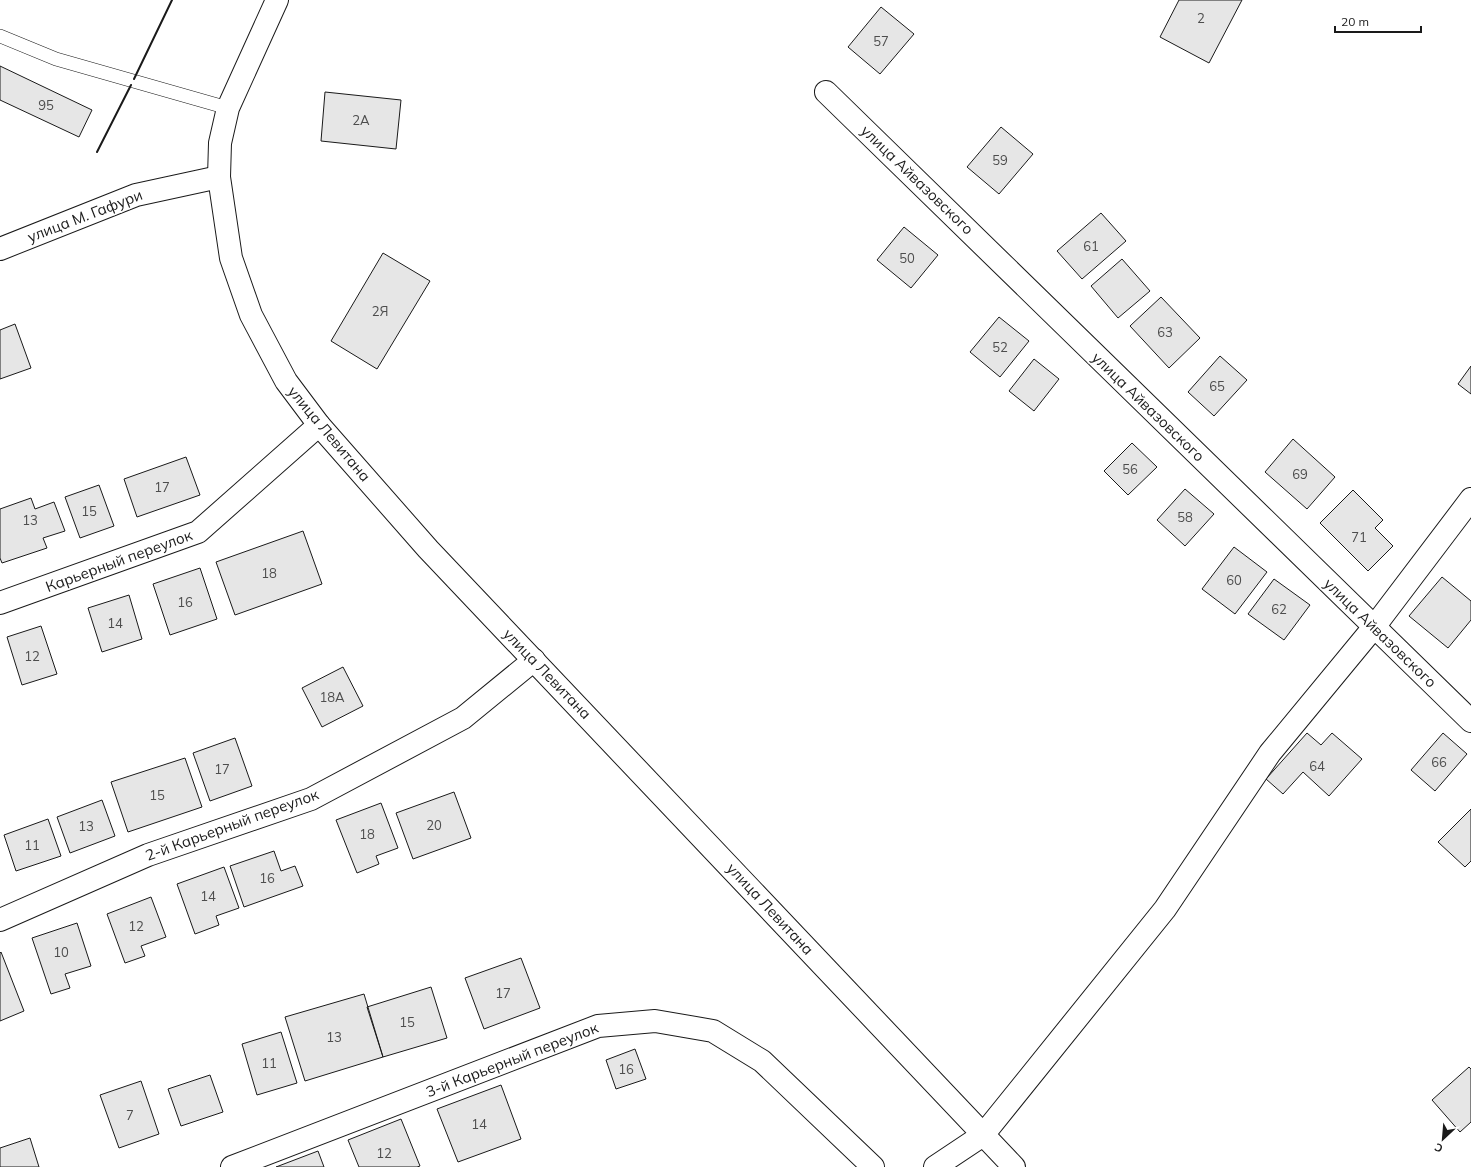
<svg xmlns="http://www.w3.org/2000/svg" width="1471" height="1167" viewBox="0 0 1471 1167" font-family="Mulish,sans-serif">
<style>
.building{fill:#e6e6e6;stroke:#1a1a1a}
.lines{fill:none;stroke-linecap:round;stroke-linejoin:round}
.lane-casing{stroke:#1a1a1a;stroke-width:14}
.street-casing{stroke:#1a1a1a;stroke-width:24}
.secondary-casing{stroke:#1a1a1a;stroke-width:24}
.lane{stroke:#fff;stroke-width:13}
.street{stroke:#fff;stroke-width:22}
.secondary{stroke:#fff;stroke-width:22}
.wall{stroke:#1a1a1a;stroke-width:2}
.labels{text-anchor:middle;stroke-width:3;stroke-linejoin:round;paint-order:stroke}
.number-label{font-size:13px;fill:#4d4d4d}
.street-label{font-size:15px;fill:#1a1a1a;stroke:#fff}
</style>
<rect width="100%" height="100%" fill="#fff"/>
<path class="building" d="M1179 0H1242L1209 63 1160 37Z
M881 7 914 34 880 74 848 47Z
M0 66 92 110 79 137 0 100Z
M325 92 401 100 396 149 321 141Z
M1001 127 1033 154 999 194 967 167Z
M1101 213 1126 241 1082 279 1057 251Z
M904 227 938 255 911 288 877 260Z
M383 253 430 281 377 369 331 341Z
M1122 259 1150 291 1118 318 1091 286Z
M1161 297 1200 338 1169 368 1130 326Z
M999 317 1029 341 1000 377 970 352Z
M15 324 31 368 0 379V330Z
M1220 356 1247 380 1214 416 1188 392Z
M1034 359 1059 379 1034 411 1009 391Z
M1471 366V394L1458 384Z
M1293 439 1335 477 1307 509 1265 472Z
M1132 443 1157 467 1128 495 1104 471Z
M186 457 200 495 137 517 124 479Z
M99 485 114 526 80 538 65 497Z
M1185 489 1214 514 1185 546 1157 520Z
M1353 490 1383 520 1375 528 1393 546 1368 571 1320 523Z
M31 498 35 509 54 502 65 531 43 538 47 548 2 563 0 558V509Z
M303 531 322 584 235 615 216 562Z
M1234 547 1267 572 1235 614 1202 589Z
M200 568 217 619 170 635 153 584Z
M1442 577 1471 601V620L1448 648 1409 616Z
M1274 579 1310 605 1284 640 1248 614Z
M129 595 142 639 102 652 88 608Z
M41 626 57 674 22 685 7 637Z
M343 667 363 706 322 727 302 688Z
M1307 733 1321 745 1332 733 1362 759 1329 796 1303 772 1283 794 1266 779Z
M1443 733 1467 754 1435 791 1411 770Z
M235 738 252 786 210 801 193 753Z
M185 758 202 807 128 832 111 782Z
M454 792 471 838 413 859 396 813Z
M102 800 115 836 70 853 57 817Z
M381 803 398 848 376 856 379 864 357 873 336 820Z
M1471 809V861L1465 867 1438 842Z
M48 819 61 856 16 871 4 835Z
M274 851 281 871 295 866 303 886 244 907 230 866Z
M224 867 239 908 216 916 219 925 195 934 177 884Z
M151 897 166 937 141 946 145 956 125 963 107 914Z
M77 923 91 966 65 974 70 988 51 994 32 938Z
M1 952 24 1011 0 1021V953Z
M521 958 540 1008 484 1029 465 978Z
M431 987 447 1038 383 1057 367 1007Z
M364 994 383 1057 305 1081 285 1017Z
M281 1032 297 1083 257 1095 242 1044Z
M635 1049 646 1079 616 1089 606 1060Z
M1469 1067 1471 1069V1122L1460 1132 1432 1100Z
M210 1075 223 1112 181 1126 168 1089Z
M141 1081 159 1134 119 1148 100 1095Z
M501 1085 521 1139 458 1162 437 1109Z
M401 1119 420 1166 417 1167H359L348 1140Z
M30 1138 39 1167H0V1148Z
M318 1151 324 1167H276Z"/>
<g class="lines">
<defs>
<path id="lane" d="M0 36 56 59 228 108"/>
<path id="street" d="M826 92 1471 721
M0 249 136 195 219 177
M0 603 198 532 319 425
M0 920 148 855 311 799 463 718 534 660
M232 1167 598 1026 655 1021 713 1031 762 1061 873 1167
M935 1167 983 1135 1165 909 1270 753 1374 627 1471 499"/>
<path id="secondary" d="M277 0 228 108 220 143 219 177 231 258 251 315 286 381 319 425 428 549 1014 1167"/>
</defs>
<use href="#lane" class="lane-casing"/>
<use href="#street" class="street-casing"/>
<use href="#secondary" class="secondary-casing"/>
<use href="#lane" class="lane"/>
<use href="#street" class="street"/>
<use href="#secondary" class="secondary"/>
<path class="wall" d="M134 79 172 0
M97 152 131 85"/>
</g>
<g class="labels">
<g class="number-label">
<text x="1201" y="23">2</text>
<text x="881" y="46">57</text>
<text x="46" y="110">95</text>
<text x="361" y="125">2А</text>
<text x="1000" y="165">59</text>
<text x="1091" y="251">61</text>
<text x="907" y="263">50</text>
<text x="380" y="316">2Я</text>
<text x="1165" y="337">63</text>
<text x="1000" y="352">52</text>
<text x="1217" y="391">65</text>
<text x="1130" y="474">56</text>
<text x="1300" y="479">69</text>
<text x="162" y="492">17</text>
<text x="89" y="516">15</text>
<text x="1185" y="522">58</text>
<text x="30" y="525">13</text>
<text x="1359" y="542">71</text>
<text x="269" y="578">18</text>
<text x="1234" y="585">60</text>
<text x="185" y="607">16</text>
<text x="1279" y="614">62</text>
<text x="115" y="628">14</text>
<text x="32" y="661">12</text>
<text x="332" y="702">18А</text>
<text x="1439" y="767">66</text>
<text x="1317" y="771">64</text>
<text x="222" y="774">17</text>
<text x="157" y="800">15</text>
<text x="434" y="830">20</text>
<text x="86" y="831">13</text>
<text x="367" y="839">18</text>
<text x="32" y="850">11</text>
<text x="267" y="883">16</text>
<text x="208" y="901">14</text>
<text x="136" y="931">12</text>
<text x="61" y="957">10</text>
<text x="503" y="998">17</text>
<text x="407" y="1027">15</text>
<text x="334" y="1042">13</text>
<text x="269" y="1068">11</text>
<text x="626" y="1074">16</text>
<text x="130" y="1120">7</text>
<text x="479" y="1129">14</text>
<text x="384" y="1158">12</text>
</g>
<g class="street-label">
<text transform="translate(917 180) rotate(44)" y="5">улица Айвазовского</text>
<text transform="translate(85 216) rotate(-21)" y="5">улица М. Гафури</text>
<text transform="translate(1148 407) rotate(44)" y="5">улица Айвазовского</text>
<text transform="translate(329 434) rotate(50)" y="5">улица Левитана</text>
<text transform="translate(119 561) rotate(-20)" y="5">Карьерный переулок</text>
<text transform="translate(1380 633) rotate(44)" y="5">улица Айвазовского</text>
<text transform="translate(547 674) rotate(46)" y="5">улица Левитана</text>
<text transform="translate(232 825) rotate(-20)" y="5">2-й Карьерный переулок</text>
<text transform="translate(770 909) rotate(47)" y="5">улица Левитана</text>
<text transform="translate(512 1060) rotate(-21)" y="5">3-й Карьерный переулок</text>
</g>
</g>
<g transform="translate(1443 1139) rotate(206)" stroke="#ffffff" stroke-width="3" paint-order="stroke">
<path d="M0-3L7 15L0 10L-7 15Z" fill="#1a1a1a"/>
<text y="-6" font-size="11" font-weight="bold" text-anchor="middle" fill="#1a1a1a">С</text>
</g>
<path d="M1335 26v6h86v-6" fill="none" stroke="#1a1a1a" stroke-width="2"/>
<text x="1341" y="26" font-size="12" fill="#1a1a1a" stroke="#ffffff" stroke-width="3" paint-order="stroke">20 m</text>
</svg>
